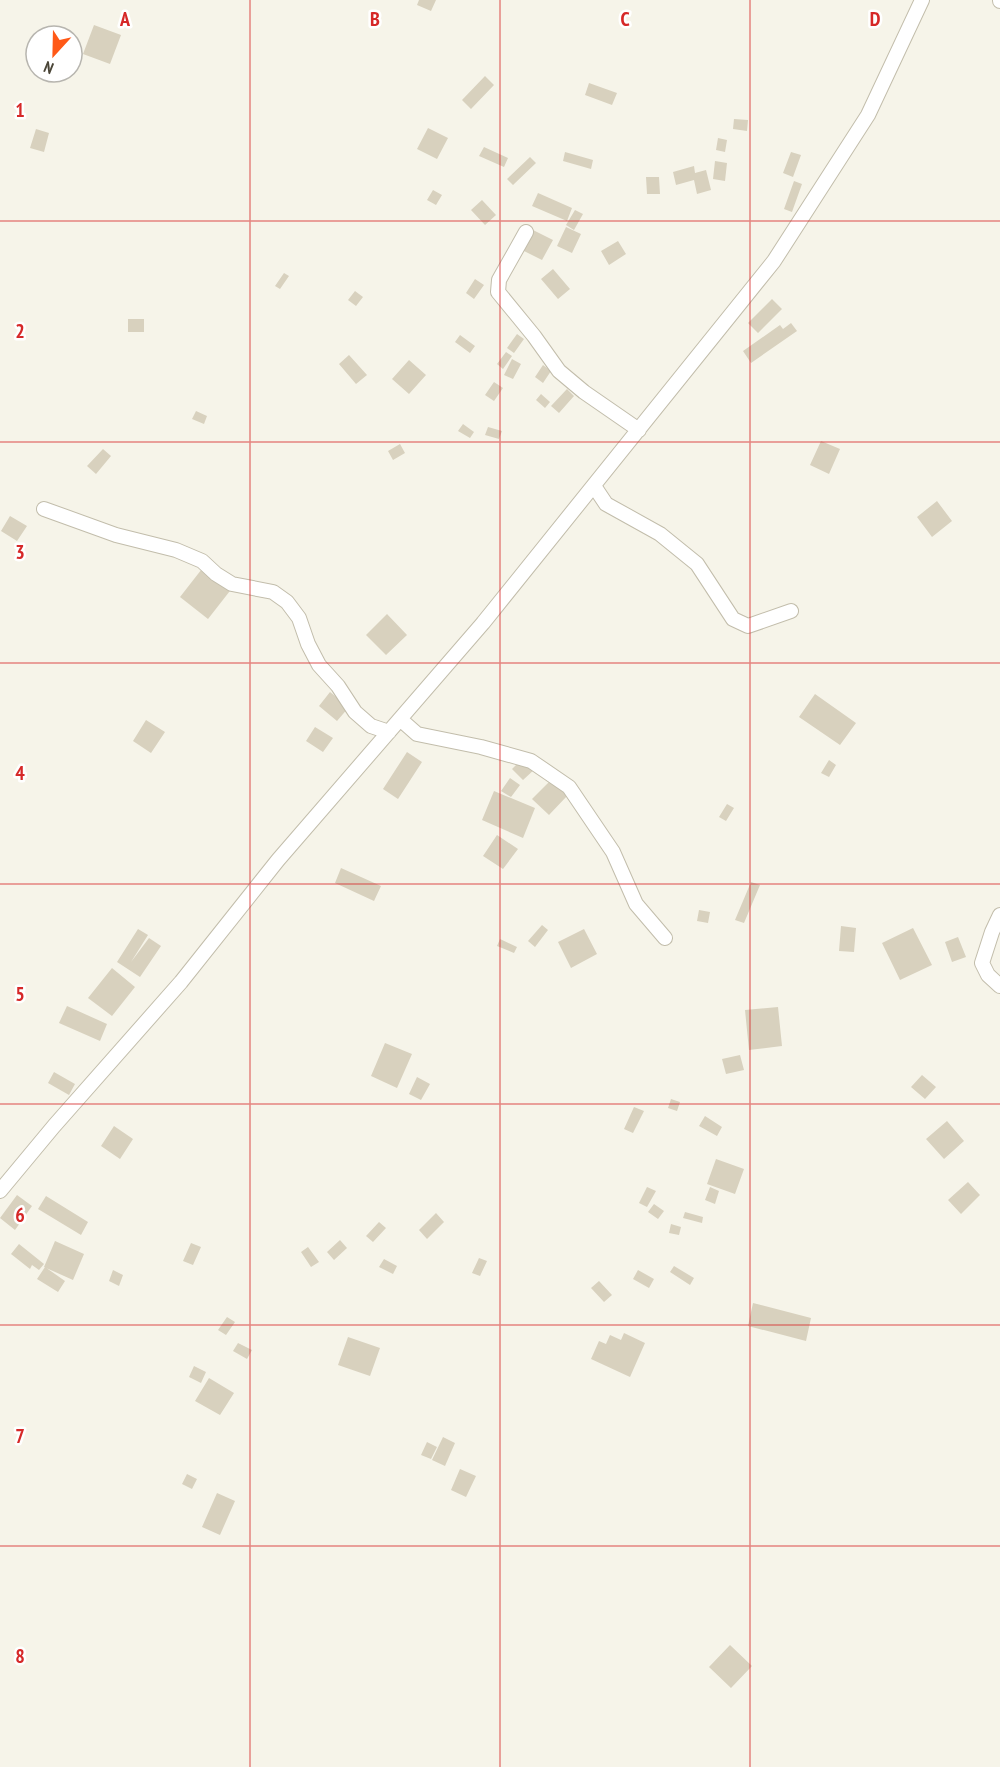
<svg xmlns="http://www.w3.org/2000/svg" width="1000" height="1767" viewBox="0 0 1000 1767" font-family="'PT Sans Narrow',sans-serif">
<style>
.building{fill:#d8d1be}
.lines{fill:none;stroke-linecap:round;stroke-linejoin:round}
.minor-casing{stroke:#c2bdab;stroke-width:16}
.minor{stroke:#fff;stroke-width:14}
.grid{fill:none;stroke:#d62828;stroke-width:1.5;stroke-opacity:0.55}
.grid-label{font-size:20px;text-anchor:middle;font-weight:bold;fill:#d62828;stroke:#fff;stroke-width:5;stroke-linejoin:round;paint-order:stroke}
</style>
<rect width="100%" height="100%" fill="#f6f4e9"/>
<path class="building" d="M419 0H436L431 11 417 5Z
M94 25 121 35 110 64 83 54Z
M485 76 494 85 471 109 462 100Z
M589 83 617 93 612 105 585 95Z
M734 119 748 120 747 131 733 129Z
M428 128 448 138 437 159 417 149Z
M36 129 49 133 44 152 30 148Z
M718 138 727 140 725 152 716 150Z
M484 147 508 158 504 167 479 156Z
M565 152 593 160 591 169 563 161Z
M791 152 801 155 793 177 783 173Z
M530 157 536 163 513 185 507 179Z
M715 161 727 163 725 181 713 179Z
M694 166 695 173 706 170 711 190 697 194 694 180 676 185 673 172Z
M646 177H659L660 194H647Z
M794 181 802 184 792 212 784 209Z
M433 190 442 195 436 205 427 200Z
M538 193 572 208 567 221 532 206Z
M482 200 496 215 485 225 471 210Z
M575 210 583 214 574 230 566 225Z
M566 227 581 234 572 253 557 246Z
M531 229 553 240 542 260 520 249Z
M618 241 626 254 609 265 601 251Z
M553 269 570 289 558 299 541 279Z
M284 273 289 276 280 289 275 286Z
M475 279 484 285 474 299 466 293Z
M355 291 363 297 356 306 348 300Z
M772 299 782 309 758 333 748 323Z
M128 319H144V332H128Z
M791 323 797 331 751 363 743 351 780 325 783 329Z
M517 334 524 339 514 353 507 348Z
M460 335 475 346 470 353 455 342Z
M506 352 512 356 503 369 497 364Z
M349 355 367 375 356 384 339 364Z
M512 359 521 364 513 379 504 375Z
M409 360 426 375 409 394 392 379Z
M543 365 551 371 543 383 535 377Z
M494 382 503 388 494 401 485 395Z
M567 389 574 396 559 413 551 406Z
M541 394 550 402 545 408 536 400Z
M196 411 207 416 204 424 192 419Z
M463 424 474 432 470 438 458 431Z
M488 427 502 431 499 439 485 435Z
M821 441 840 449 829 474 810 465Z
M400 444 405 453 393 460 388 451Z
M103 449 111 456 96 474 87 466Z
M937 501 952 521 932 537 917 517Z
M10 516 27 526 17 541 1 531Z
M205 565 233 587 208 619 180 597Z
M387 614 407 635 386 655 366 635Z
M330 692 349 707 337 721 319 706Z
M815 694 856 723 840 745 799 717Z
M146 720 165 732 151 753 133 741Z
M315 727 333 738 323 752 306 741Z
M407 752 422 762 398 799 383 789Z
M525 756 536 768 523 780 512 769Z
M829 760 836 765 829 777 821 773Z
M510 778 520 785 511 797 501 791Z
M551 780 567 796 549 815 532 799Z
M494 791 535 808 523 838 482 820Z
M727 804 734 808 726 821 719 817Z
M497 835 518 849 503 869 483 856Z
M341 868 381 886 374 901 335 883Z
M751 882 760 885 744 923 735 920Z
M699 910 710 912 708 923 697 921Z
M542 925 548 930 535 947 528 941Z
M841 926 856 928 854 952 839 951Z
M913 928 932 965 900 980 882 943Z
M138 929 148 935 131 962 149 938 161 946 140 977 117 962Z
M584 929 597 954 571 968 558 942Z
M958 937 966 957 952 962 945 942Z
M500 939 517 947 514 953 497 946Z
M112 968 135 987 112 1016 88 998Z
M67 1006 107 1024 100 1041 59 1023Z
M778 1007 782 1046 749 1050 745 1010Z
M385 1043 412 1054 397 1088 371 1076Z
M740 1055 744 1070 726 1074 722 1059Z
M54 1072 75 1084 69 1095 48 1083Z
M922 1075 936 1087 925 1099 911 1087Z
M417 1077 430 1084 421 1100 409 1094Z
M671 1099 680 1102 677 1111 668 1108Z
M634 1107 644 1111 633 1133 624 1129Z
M705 1116 722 1127 717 1136 699 1126Z
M947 1121 964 1141 944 1159 926 1139Z
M114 1126 133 1139 120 1159 101 1146Z
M716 1159 744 1169 735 1194 707 1184Z
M968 1182 980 1195 961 1214 948 1200Z
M647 1187 656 1191 647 1207 639 1203Z
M710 1187 719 1191 715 1204 705 1200Z
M17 1195 32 1206 15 1230 0 1218Z
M46 1196 88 1222 81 1235 38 1209Z
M654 1204 664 1211 658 1219 648 1212Z
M685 1212 703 1217 702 1223 683 1218Z
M436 1213 444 1222 427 1239 419 1230Z
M379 1222 386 1228 373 1242 366 1236Z
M671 1224 681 1227 679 1235 669 1233Z
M340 1240 347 1248 334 1260 327 1252Z
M55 1241 84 1254 73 1280 44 1267Z
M191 1243 201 1247 193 1265 183 1261Z
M19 1244 44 1264 39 1270 32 1265 30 1269 11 1254Z
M308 1247 319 1262 311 1267 301 1252Z
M479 1258 487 1261 480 1276 472 1273Z
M384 1259 397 1266 393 1274 379 1267Z
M674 1266 694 1278 690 1285 670 1272Z
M45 1267 65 1281 58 1292 37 1279Z
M113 1270 123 1275 119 1286 109 1281Z
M638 1270 654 1279 649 1288 633 1279Z
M599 1281 612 1295 604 1302 591 1288Z
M753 1303 811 1318 806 1341 748 1326Z
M227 1317 235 1322 226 1335 218 1330Z
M624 1333 645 1343 630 1377 591 1359 599 1341 606 1344 610 1335 621 1340Z
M348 1337 380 1348 370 1376 338 1365Z
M238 1343 252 1350 247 1359 233 1351Z
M194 1366 206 1372 201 1383 189 1377Z
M209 1378 234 1393 220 1415 195 1401Z
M443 1437 455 1443 445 1466 432 1460Z
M427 1442 437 1447 431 1459 421 1455Z
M460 1469 476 1476 466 1497 451 1490Z
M187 1474 197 1479 192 1489 182 1484Z
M217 1493 235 1501 220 1535 202 1527Z
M730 1645 752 1666 731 1688 709 1667Z"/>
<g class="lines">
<defs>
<path id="minor" d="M1000 0V1
M526 232 499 280 498 292 534 336 559 371 584 392 639 430
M594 486 606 504 660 534 697 564 733 619 748 626 791 611
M44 509 116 535 176 550 202 561 216 574 232 584 273 592 287 602 299 618 308 644 319 665 338 686 355 712 371 726 389 732
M400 719 417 734 481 747 531 761 569 787 613 852 636 904 665 938
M1000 915 992 932 982 963 988 975 1000 986
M0 1191 54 1126 181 982 278 860 483 623 774 261 868 115 922 0"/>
</defs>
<use href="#minor" class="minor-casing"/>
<use href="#minor" class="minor"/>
</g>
<path class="grid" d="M250 0V1767M500 0V1767M750 0V1767M0 221H1000M0 442H1000M0 663H1000M0 884H1000M0 1104H1000M0 1325H1000M0 1546H1000"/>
<g class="grid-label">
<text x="125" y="26">A</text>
<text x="375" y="26">B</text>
<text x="625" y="26">C</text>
<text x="875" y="26">D</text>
<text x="20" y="117">1</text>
<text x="20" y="338">2</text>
<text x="20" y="559">3</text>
<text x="20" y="780">4</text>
<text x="20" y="1001">5</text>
<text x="20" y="1222">6</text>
<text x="20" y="1443">7</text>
<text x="20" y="1663">8</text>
</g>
<g transform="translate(54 54) rotate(202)"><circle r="28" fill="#ffffff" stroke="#b7b5af" stroke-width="1.5"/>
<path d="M0-4.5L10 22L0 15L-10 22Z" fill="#ff5917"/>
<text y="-9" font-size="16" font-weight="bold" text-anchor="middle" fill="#4a4537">N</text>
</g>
</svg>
